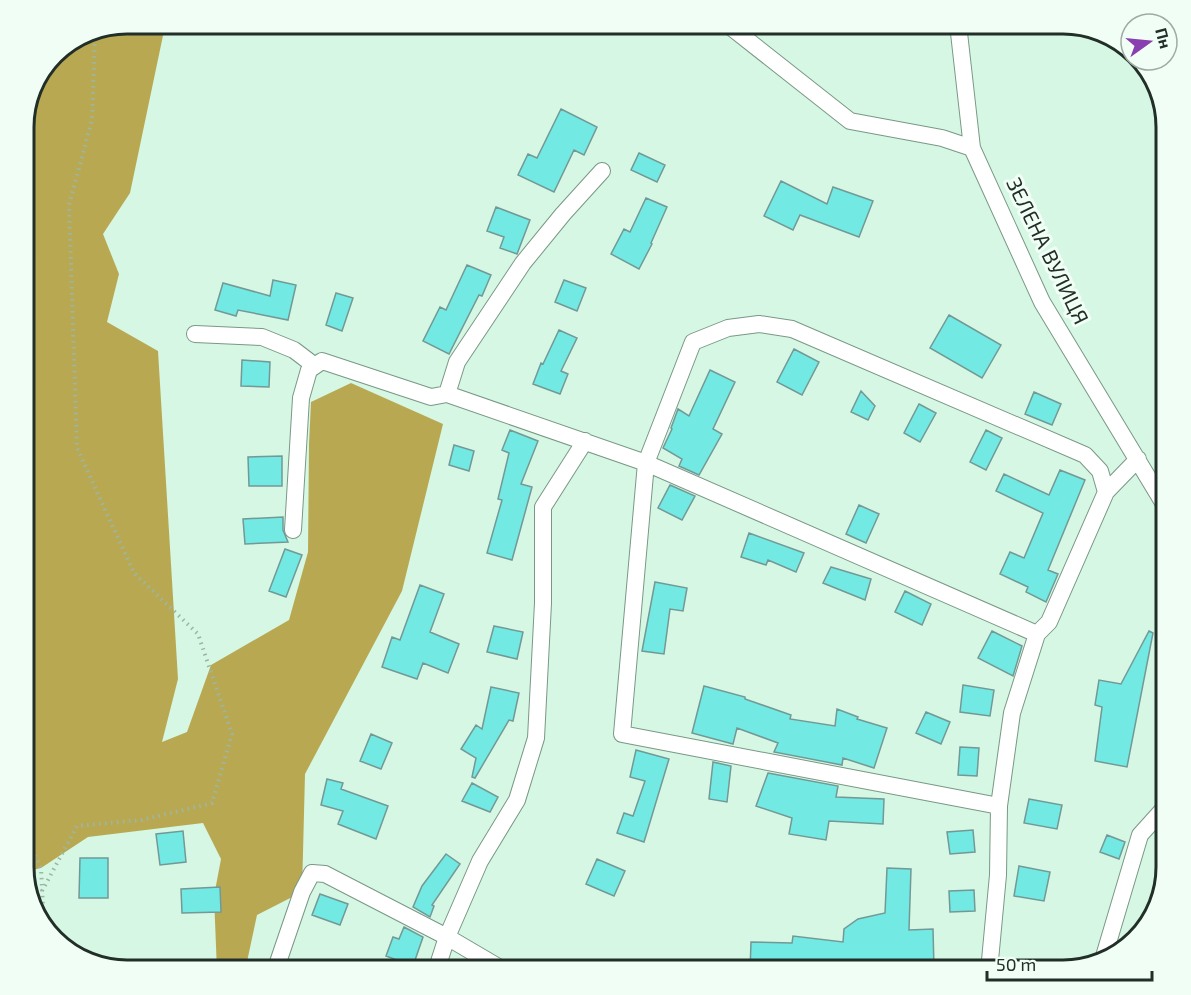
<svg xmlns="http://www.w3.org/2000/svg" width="1191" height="995" viewBox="0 0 1191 995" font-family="'Exo 2',sans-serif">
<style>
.forest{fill:#b9a852}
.building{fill:#72e9e2;stroke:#729996;stroke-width:1.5}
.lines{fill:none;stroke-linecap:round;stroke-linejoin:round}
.minor-casing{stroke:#799886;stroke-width:18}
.path{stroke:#9cb6a6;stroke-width:4;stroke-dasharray:1.5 4.5;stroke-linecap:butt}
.minor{stroke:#fff;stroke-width:16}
.labels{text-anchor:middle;stroke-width:6;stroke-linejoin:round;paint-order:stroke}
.street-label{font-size:21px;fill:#222f28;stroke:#f1fef6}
.rim{fill:none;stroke:#222f28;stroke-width:3}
</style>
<rect width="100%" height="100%" fill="#d6f7e3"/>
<path class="forest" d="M127 24H164L165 26 130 193 103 234 119 274 107 322 158 351 178 679 162 742 187 732 211 665 289 620 308 552 309 444 311 402 351 383 443 424 402 591 305 774 302 892 257 915 245 971H217L214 896 221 859 203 823 88 837 41 868 24 872V120L35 81 59 50Z"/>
<path class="building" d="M561 109 597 127 584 155 574 150 554 192 518 175 528 154 537 158Z
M639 153 665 165 657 182 631 170Z
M781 181 827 204 833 187 873 201 859 237 800 215 793 230 764 216Z
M646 198 667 207 651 243 652 244 639 269 611 254 624 229 630 232Z
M496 207 530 220 517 254 500 248 504 237 487 231Z
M467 265 491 275 482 296 479 295 449 354 423 341 440 307 446 310Z
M273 280 296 285 288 320 238 310 236 316 215 310 223 283 270 296Z
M564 280 586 288 577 311 555 302Z
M336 293 353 298 342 331 326 325Z
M949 315 1001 345 982 378 930 348Z
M559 330 577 338 561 371 568 374 560 394 533 384 541 363 543 364Z
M794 349 819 362 802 395 777 382Z
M242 360 270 362 269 387 241 386Z
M710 370 735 382 713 429 722 434 699 475 679 466 682 459 663 448 672 429 671 428 678 409 689 416Z
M861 391 875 406 868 420 851 412Z
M1034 392 1061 404 1052 425 1025 414Z
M919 404 936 413 920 442 904 433Z
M510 430 538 441 521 484 532 487 512 560 487 553 502 500 498 499 509 453 502 450Z
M986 430 1002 438 986 470 970 462Z
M454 445 474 451 469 471 449 465Z
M282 456V486H249L248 457Z
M1060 470 1085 480 1048 570 1058 574 1046 602 1026 592 1028 587 1000 574 1010 552 1024 558 1043 513 996 491 1004 474 1049 495Z
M670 485 695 496 682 520 658 508Z
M859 505 879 514 866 543 846 534Z
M283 517V530L288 542 245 544 243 519Z
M749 533 804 553 796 572 768 560 766 565 741 557Z
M285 549 302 555 286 597 269 591Z
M831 567 871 579 865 600 823 583Z
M655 582 687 588 683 611 670 609 664 654 642 651Z
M420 585 444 594 430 632 459 644 448 673 423 663 417 679 382 667 392 637 400 640Z
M905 591 931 604 922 625 895 612Z
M494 626 523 632 517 659 487 652Z
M992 631 1022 646 1013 676 978 658Z
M1149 631 1153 633 1127 767 1095 761 1102 707 1095 705 1099 680 1121 684Z
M963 685 994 690 990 716 960 712Z
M704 686 745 697V699L791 715 790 719 835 726 837 709 858 717 857 719 887 728 874 768 843 758 842 765 774 752 778 743 737 728 733 744 692 733Z
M491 687 519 693 513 721 509 720 475 778 472 777 476 758 461 749 476 725 482 729Z
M926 712 950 722 941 744 916 733Z
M371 734 392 743 381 769 360 761Z
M960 747 979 748 977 776 958 775Z
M636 750 669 759 644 842 617 833 624 813 633 816 645 781 630 777Z
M713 762 731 766 727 802 709 799Z
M768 773 838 786 836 797 884 799 883 824 829 821 826 840 789 834 792 818 756 806Z
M327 779 343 783 341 789 388 806 376 839 338 824 343 811 321 805Z
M472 783 498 797 490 812 462 801Z
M1029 799 1062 805 1057 829 1024 823Z
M973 830 975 852 950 854 947 832Z
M183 831 186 862 160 865 156 834Z
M1107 835 1125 842 1119 859 1100 852Z
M446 854 460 864 432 905 434 906 430 917 413 907 422 886Z
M80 858H108V898H79Z
M597 859 625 871 614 896 586 884Z
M1019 866 1050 872 1044 901 1014 896Z
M887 868 911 869 909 930 933 929 934 969H914V961L875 962 874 971H750L751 942 792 943 793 936 843 942 844 929 858 919 885 913Z
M220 887 221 912 182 913 181 889Z
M974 890 975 911 950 912 949 891Z
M320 894 348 904 340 925 312 915Z
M404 927 423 937 413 966 386 956 393 937 399 939Z"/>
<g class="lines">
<defs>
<path id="minor" d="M727 24 850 121 942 138 972 148
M958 24 972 148 1042 302 1167 509
M602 171 563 214 523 263 457 362 447 394 646 463 1037 634
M195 334 262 337 294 350 315 366
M293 530 301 398 309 370 322 361 431 397 447 394
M999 806 622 734 646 463 693 342 728 328 759 324 792 329 1085 455 1100 471 1106 492
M1102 963 1140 835 1167 805
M275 971 302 892 312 873 325 874 447 937 505 971
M436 971 447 937 480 861 517 800 536 738 543 603V507L585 441
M989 971 998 875 999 806 1012 713 1037 634 1049 622 1106 492 1138 459"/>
</defs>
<use href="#minor" class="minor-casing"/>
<path class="path" d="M24 834 41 868 44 926
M42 891 77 826 142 820 212 803 232 734 198 634 134 573 77 448 69 205 92 120 95 36"/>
<use href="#minor" class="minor"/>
</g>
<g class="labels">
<g class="street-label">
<text transform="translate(1047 251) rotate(64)" y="7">ЗЕЛЕНА ВУЛИЦЯ</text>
</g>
</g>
<path d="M0 0H1191V995H0ZM127 34H1063A93 93 0 0 1 1156 127V867A93 93 0 0 1 1063 960H127A93 93 0 0 1 34 867V127A93 93 0 0 1 127 34Z" fill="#f1fef6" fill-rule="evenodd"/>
<path class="rim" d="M127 34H1063A93 93 0 0 1 1156 127V867A93 93 0 0 1 1063 960H127A93 93 0 0 1 34 867V127A93 93 0 0 1 127 34Z"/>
<g transform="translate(1149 42) rotate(75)"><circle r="28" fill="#f1fef6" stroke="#9eaba4" stroke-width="1.5"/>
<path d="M0-4.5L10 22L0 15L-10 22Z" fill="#8a3fb0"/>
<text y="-9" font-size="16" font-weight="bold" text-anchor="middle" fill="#222f28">Пн</text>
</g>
<path d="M987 971v9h165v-9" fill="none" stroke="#222f28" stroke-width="3"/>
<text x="996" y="971" font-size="18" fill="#222f28" stroke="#f1fef6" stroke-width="4.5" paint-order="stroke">50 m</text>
</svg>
